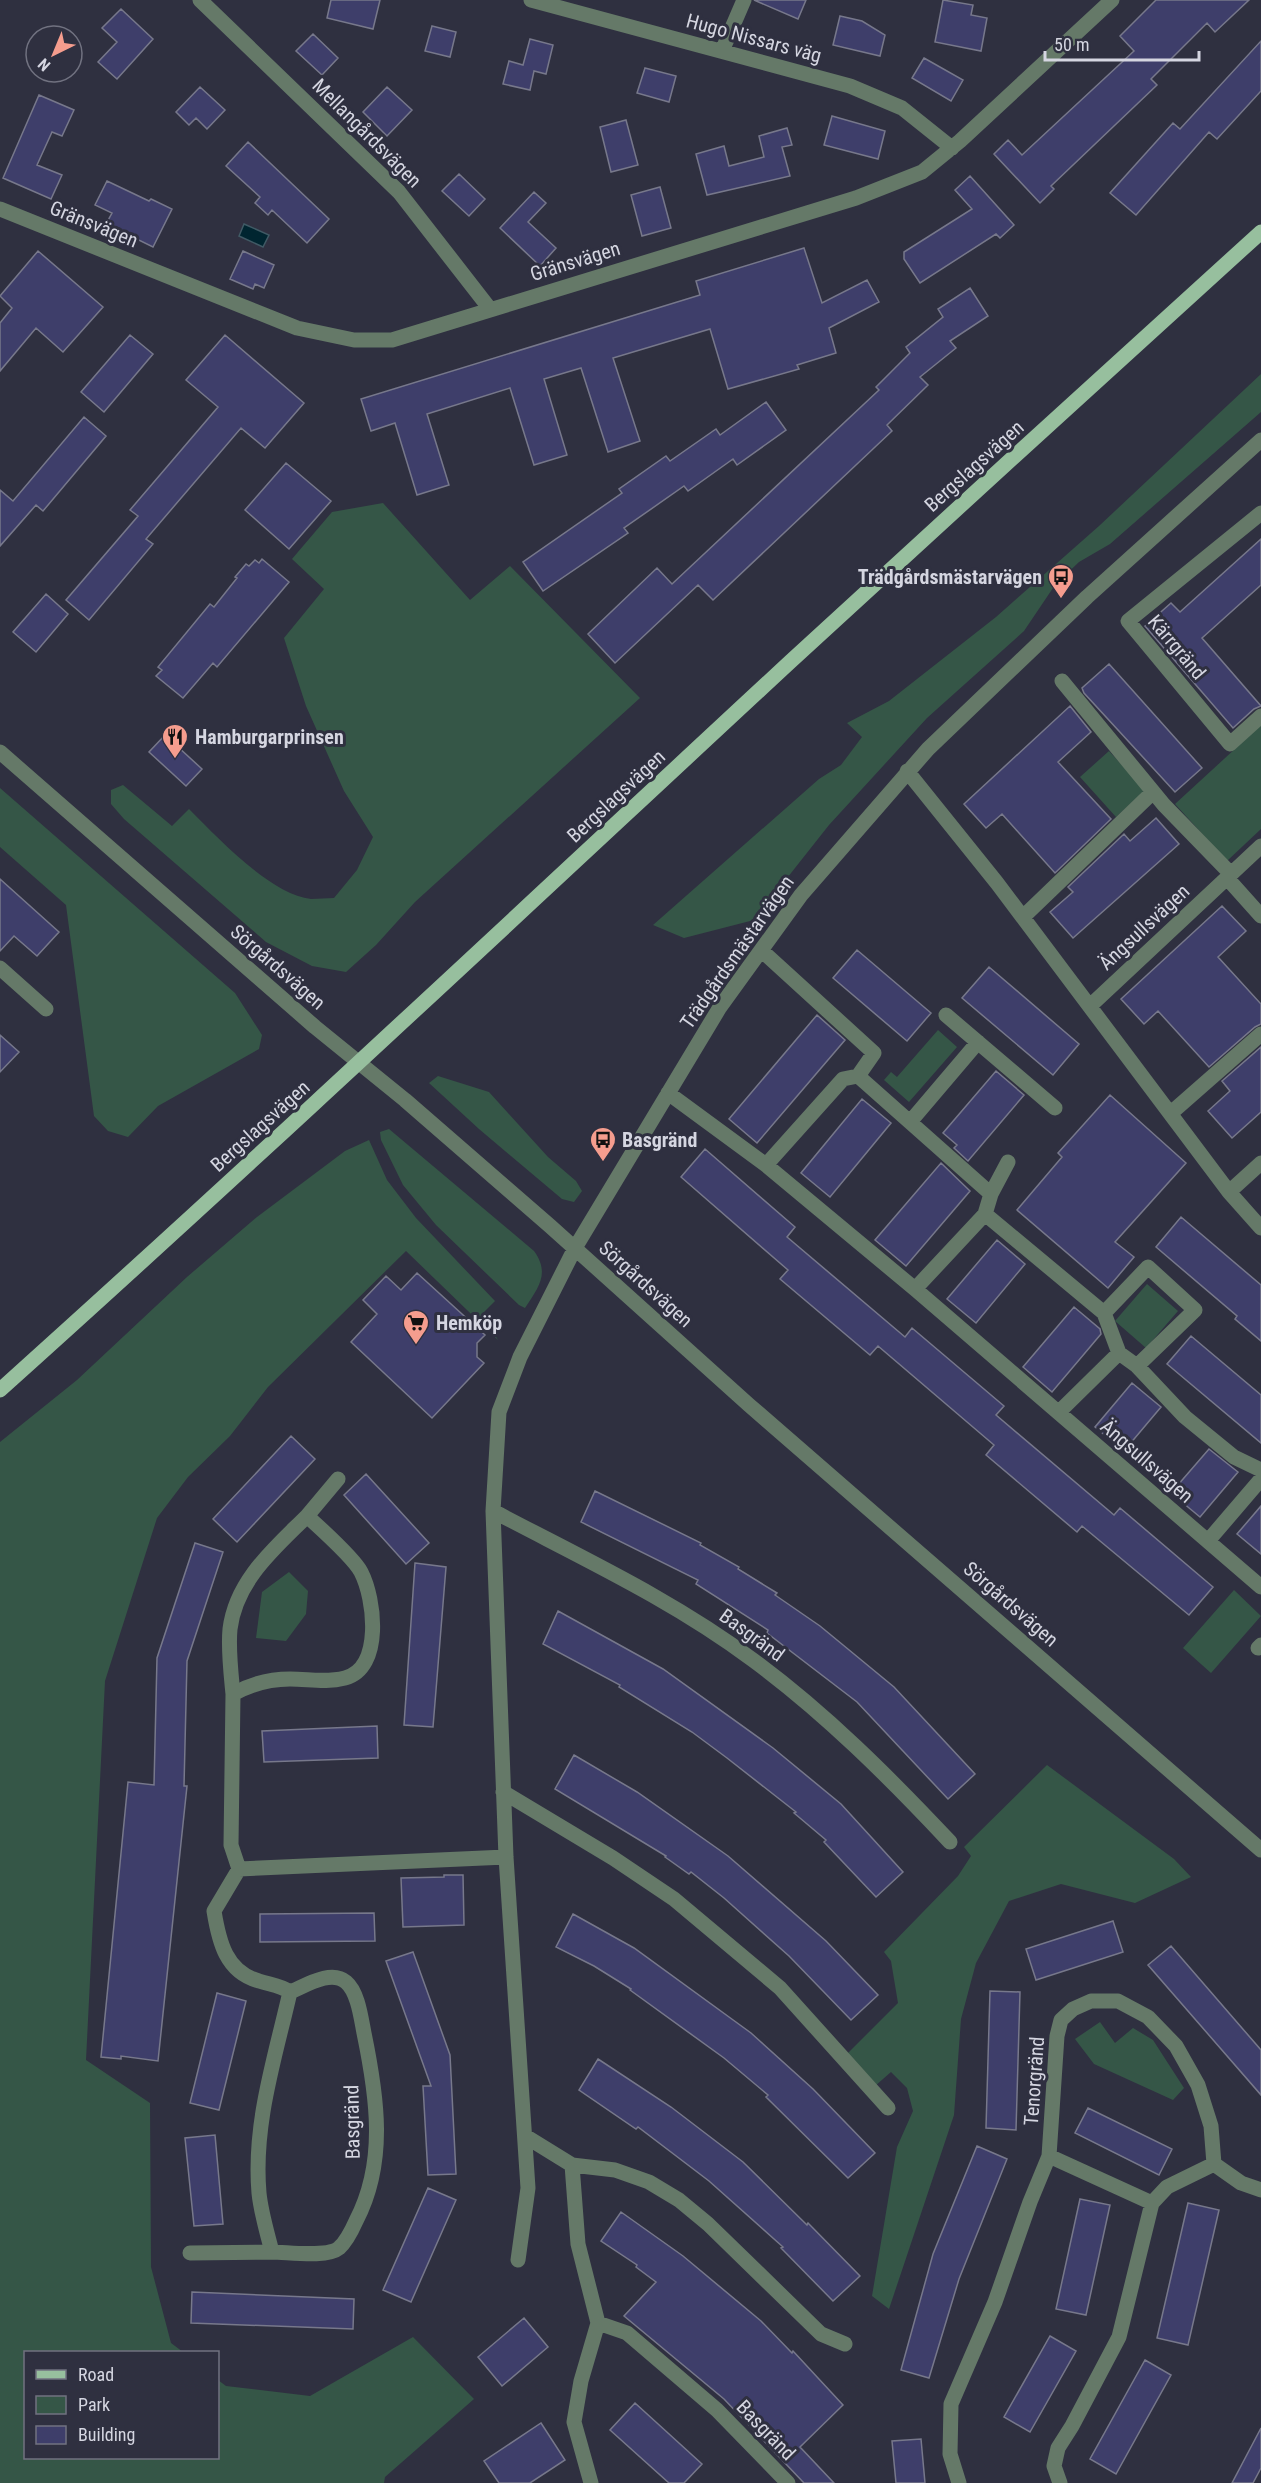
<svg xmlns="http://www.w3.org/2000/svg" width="1261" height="2483" viewBox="0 0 1261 2483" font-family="'Roboto Condensed',sans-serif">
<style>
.green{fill:#355647}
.water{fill:#002530;stroke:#405a65;stroke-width:1.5}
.building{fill:#3e3e6a;stroke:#77788b;stroke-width:1.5}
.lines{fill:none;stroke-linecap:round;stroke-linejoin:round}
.minor{stroke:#657968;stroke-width:15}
.major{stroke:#97bf9e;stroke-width:15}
.labels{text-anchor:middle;stroke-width:6;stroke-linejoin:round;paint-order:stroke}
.street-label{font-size:20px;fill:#d5d6e1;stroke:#2f3040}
.poi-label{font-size:20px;font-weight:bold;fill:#d5d6e1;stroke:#2f3040;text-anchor:start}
</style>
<rect width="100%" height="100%" fill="#2f3040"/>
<path class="green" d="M1261 374V412L1110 544 1079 562 1055 585 1024 631 927 718 829 825 754 920 684 938 653 925 819 779 841 765 862 737 847 723 889 701 996 617 1099 526Z
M383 503 470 600 510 566 640 698 415 902 376 945 346 972 312 966 266 942 124 819 111 804V790L123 785 172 826 189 809C218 838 270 894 311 899 319 899 327 898 334 898L357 870 373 837 344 791 306 706 284 638 324 589 292 559 332 512Z
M1261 725V829L1227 861 1175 804Z
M1109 751 1145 790 1116 817 1080 777Z
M0 788 235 993 262 1035 259 1049 158 1106 128 1137 108 1131 94 1116 66 905 0 847Z
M938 1030 957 1047 909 1102 884 1080 891 1072 897 1077Z
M438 1076 489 1092 548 1157 576 1181 582 1191 574 1202 562 1199 479 1129 429 1083Z
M389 1129 534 1251C550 1273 539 1287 525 1308L519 1305 436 1225 403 1185 381 1140 380 1132Z
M369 1140 387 1180 416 1218 495 1301 482 1314 498 1340 406 1251 268 1387 230 1436 188 1477 157 1518 105 1681 86 2060 150 2103 151 2267 171 2343 183 2352H26V2458H218V2380L226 2386 310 2396 413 2337 474 2399 385 2477 384 2483H0V1442L77 1380 187 1277 257 1217 345 1151Z
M1147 1284 1178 1311 1146 1348 1115 1321Z
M289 1572 308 1591 306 1614 286 1641 256 1638 262 1592Z
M1234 1590 1261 1616 1211 1673 1183 1648Z
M1047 1765 1174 1859 1191 1877 1135 1903 1061 1884 1009 1901 976 1963 961 2019 954 2115 889 2309 872 2296 897 2147 913 2111 907 2088 891 2072 875 2086 847 2054 898 2003 891 1961 884 1952 958 1876 971 1856 964 1847Z
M1100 2022 1115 2043 1133 2028 1153 2040 1184 2088 1173 2100 1094 2064 1075 2039Z"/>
<path class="water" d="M244 224 269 235 263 247 239 236Z"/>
<path class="building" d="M331 0H380L373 29 327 18Z
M754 0H806L798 19Z
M943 0 973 5 971 15 987 18 981 51 935 42Z
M1156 0H1249L1215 32 1207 23 1151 79 1157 85 1051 186 1054 189 1040 203 994 154 1008 140 1022 155 1134 51 1120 36Z
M121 9 153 39 117 79 98 62 117 42 102 28Z
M840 16 862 21 885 35 880 56 833 45Z
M432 26 456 32 450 57 425 51Z
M313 34 338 58 322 75 296 51Z
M530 39 553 45 546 74 534 71 530 90 503 84 509 61 523 65Z
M1261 41V91L1217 139 1209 132 1136 215 1110 193 1173 123 1180 129Z
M924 58 963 80 951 101 912 78Z
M645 68 676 76 669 102 637 93Z
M200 87 225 110 207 129 196 118 189 125 176 112Z
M387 87 412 110 387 136 363 112Z
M39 95 74 110 62 136 52 132 37 165 62 175 51 199 3 178Z
M832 116 885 131 878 159 824 145Z
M626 120 638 165 611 172 600 127Z
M787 128 792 145 782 147 790 176 707 195 696 154 724 146 729 166 764 157 759 136Z
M248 142 329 219 307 243 272 210 268 215 255 203 260 197 226 166Z
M459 174 485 199 469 216 442 191Z
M970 176 1014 225 1000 238 996 234 920 283 904 259V252L972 209 955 190Z
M107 181 149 201 151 199 172 209 153 247 106 224 112 213 95 205Z
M660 187 671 228 642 236 631 195Z
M534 192 546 203 528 222 556 248 540 266 500 228Z
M804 248 822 303 867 280 879 302 829 328 836 353 797 365 799 369 728 389 710 329 613 358 640 441 608 452 581 368 544 379 567 455 534 465 510 388 427 414 449 485 417 495 395 423 371 431 361 399 700 295 696 281Z
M38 251 103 307 63 352 36 328 0 371V323L12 308 0 296Z
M243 251 274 265 264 288 255 284 253 289 230 279Z
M970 288 988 316 950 341 956 348 920 377 928 385 887 425 892 431 713 600 698 585 615 663 588 634 657 568 672 584 879 390 876 387 910 353 906 347 943 317 938 309Z
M130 335 153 354 104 412 81 392Z
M225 335 304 403 265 448 241 428 146 539 153 544 89 620 66 600 138 516 130 510 218 407 186 380Z
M766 402 786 430 737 465 733 459 688 491 684 486 624 528 628 533 543 591 523 562 622 493 619 489 666 456 670 461 716 429 720 435Z
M84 417 106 436 43 511 36 505 0 546V490L13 501Z
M286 463 331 501 289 549 245 510Z
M1261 539V585L1202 638 1261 706 1254 709 1233 728 1145 626 1171 603 1180 612Z
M262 559 289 582 217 667 213 663 183 698 156 676 162 670 158 667 210 604 214 607 237 578 235 577 246 564 249 566 255 560 259 563Z
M46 594 68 614 36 652 13 632Z
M1109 664 1202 768 1175 792 1084 693 1082 688Z
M1070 706 1091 732 1058 762 1111 819 1055 873 1002 814 986 828 964 804Z
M165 735 202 769 186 786 149 752Z
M1156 818 1179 844 1073 938 1050 912 1073 892 1068 887 1124 834 1130 841Z
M0 879 59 932 37 956 14 936 0 951Z
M1222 906 1246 931 1218 957 1261 1004V1024L1255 1027 1209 1067 1158 1011 1144 1024 1121 999Z
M857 950 931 1013 907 1041 833 978Z
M989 967 1079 1044 1053 1075 962 998Z
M817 1015 845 1040 757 1143 729 1119Z
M0 1035 19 1052 0 1072Z
M1261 1047V1112L1232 1138 1208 1111 1230 1091 1222 1081Z
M996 1071 1024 1095 968 1161 954 1148 957 1145 943 1133Z
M1110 1095 1186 1163 1115 1242 1134 1257 1108 1288 1017 1210 1062 1157 1058 1153Z
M862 1099 891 1123 830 1197 801 1173Z
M705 1149 795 1227 787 1237 905 1337 912 1328 1004 1406 996 1415 1114 1515 1120 1508 1213 1587 1189 1615 1082 1526 1077 1532 986 1455 994 1445 878 1346 870 1355 780 1279 788 1270 681 1177Z
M941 1163 970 1191 906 1266 875 1240Z
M1181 1217 1261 1285V1341L1235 1319 1237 1316 1156 1247Z
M997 1240 1025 1264 976 1323 947 1299Z
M417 1273 485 1335 477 1343V1357L484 1363 432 1418 351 1342 377 1314 363 1300 386 1276 401 1290Z
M1074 1307 1100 1329 1101 1334 1052 1392 1023 1367Z
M1191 1336 1261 1395V1443L1167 1364Z
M1132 1383 1161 1407 1124 1451 1095 1427Z
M291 1436 315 1459 237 1542 213 1519Z
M1209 1449 1238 1472 1200 1517 1171 1493Z
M366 1474 429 1543 406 1564 344 1495Z
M595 1491 701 1543 700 1545 739 1567 738 1569 777 1593 775 1595 820 1626 894 1687 975 1774 948 1799 857 1702 767 1633 768 1630 696 1584 698 1580 581 1522Z
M1261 1506V1554L1237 1534Z
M195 1543 223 1552 187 1661 184 1786H187L158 2061 121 2056V2059L101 2057 128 1782 154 1785 157 1658Z
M415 1563 446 1567 433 1727 404 1725Z
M558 1611 663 1669 773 1748 841 1804 903 1872 876 1897 824 1842 826 1840 794 1813 796 1812 727 1758 692 1732 619 1687 620 1685 543 1644Z
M377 1726 378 1758 264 1762 262 1731Z
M574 1755 637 1792 728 1856 826 1941 878 1995 851 2020 789 1956 724 1898 691 1872 689 1874 665 1857 666 1856 555 1789Z
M444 1875H463L464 1925 403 1927 401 1878 444 1877Z
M374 1913 375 1941 260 1942V1914Z
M573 1914 634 1948 751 2033 813 2089 875 2153 848 2178 766 2097 768 2095 724 2058 630 1990 631 1989 594 1966 556 1947Z
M1113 1921 1123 1952 1036 1980 1026 1949Z
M1171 1946 1261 2050V2095L1148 1965Z
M413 1952 450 2055 456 2174 428 2175 423 2086H431L386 1961Z
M990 1991 1020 1992 1016 2130 986 2128Z
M217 1993 246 2001 219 2110 190 2103Z
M598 2059 671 2107 743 2162 807 2225 808 2223 860 2276 833 2301 781 2248 783 2247 709 2181 638 2127 636 2129 579 2090Z
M1088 2108 1172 2149 1159 2175 1075 2133Z
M215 2135 223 2224 194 2226 185 2138Z
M977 2146 1007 2159 959 2279 929 2378 901 2370 933 2254Z
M428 2188 456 2200 411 2302 383 2290Z
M1080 2199 1110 2205 1086 2315 1056 2309Z
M1188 2203 1219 2210 1188 2345 1157 2338Z
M621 2212 683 2256 761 2321 792 2353 793 2351 843 2405 800 2447 834 2483H804L724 2399 624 2316 656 2282 636 2267 637 2265 601 2241Z
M192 2292 354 2299 353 2329 191 2323Z
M524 2318 548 2347 502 2386 478 2357Z
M1050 2336 1076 2351 1030 2432 1004 2417Z
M1145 2360 1171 2375 1116 2474 1090 2459Z
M635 2403 702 2464 684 2483H669L610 2430Z
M541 2423 565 2460 530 2483H499L484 2461Z
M1261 2428V2468L1253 2483H1232Z
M921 2439 925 2483H896L892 2441Z"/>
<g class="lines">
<path class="minor" d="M200 0 399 192 490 309
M531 0 850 86 902 108 952 148
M722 51 744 0
M0 209 297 328 354 340H392L856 198 922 172 960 141 1112 0
M1261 513 1128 621 1230 744 1261 716
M1062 681 1164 805 1231 874
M0 752 315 1027 405 1100 550 1226 749 1405 1261 1850
M907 771 997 883 1229 1192 1261 1228
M1227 878 1261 916
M1023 917 1153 792
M761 950 874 1053 858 1076 991 1194 985 1214 1104 1313 1119 1353 1137 1366 1185 1417 1234 1457 1261 1470
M0 968 46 1009
M1090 1006 1261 846
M946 1015 1055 1108
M668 1093 766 1165 915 1289 1261 1587
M1171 1113 1261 1034
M910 1122 978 1042
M766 1165 843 1079 858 1076
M1229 1192 1261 1163
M991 1194 1008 1162
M915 1289 985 1214
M1104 1313 1148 1267 1195 1310 1137 1366
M1059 1412 1119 1353
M493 1511C582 1558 673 1600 753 1660 825 1713 889 1777 950 1842
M307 1516 338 1479
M1208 1541 1261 1479
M1258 1648 1261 1645
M233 1694C231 1673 228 1650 230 1629 236 1580 275 1548 307 1516 320 1528 354 1558 361 1572 375 1599 383 1668 345 1678 326 1683 309 1679 290 1679 269 1679 251 1684 233 1694L231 1845 239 1869 214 1911C219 1942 226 1972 259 1981 271 1985 280 1985 290 1992 275 2058 253 2124 259 2193 261 2213 267 2232 272 2252 288 2252 327 2258 339 2248 347 2241 352 2230 356 2221 387 2162 377 2096 364 2033 361 2018 358 1992 346 1982 331 1969 305 1986 290 1992
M503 1792 613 1858 674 1899 780 1988 888 2108
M239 1869 506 1857
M525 2136 572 2165 578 2244 598 2323 581 2381 574 2422 591 2483
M1049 2156 1152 2203
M572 2165 615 2170 649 2182 679 2200 708 2224 821 2334 845 2344
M190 2253 272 2252
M518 2260 528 2188 506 1857 493 1511 499 1412 520 1357 575 1248 720 1007 801 895 928 749 1087 597 1261 440
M598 2323 627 2333 717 2410 788 2483
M959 2483 950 2454 951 2404 995 2302 1030 2202 1049 2156 1057 2036 1061 2020 1073 2009 1091 2001H1118L1148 2017 1176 2046 1198 2085 1211 2126 1214 2164 1241 2183 1261 2190
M1060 2483 1054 2466 1058 2448 1072 2426 1119 2337 1152 2203 1167 2187 1214 2164"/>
<path class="major" d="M0 1390C267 1150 528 905 791 661 947 517 1104 375 1261 232"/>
</g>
<defs>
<symbol id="bus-pin" viewBox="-11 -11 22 30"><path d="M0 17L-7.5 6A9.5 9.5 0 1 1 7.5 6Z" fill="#f59d8e" stroke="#2f3040"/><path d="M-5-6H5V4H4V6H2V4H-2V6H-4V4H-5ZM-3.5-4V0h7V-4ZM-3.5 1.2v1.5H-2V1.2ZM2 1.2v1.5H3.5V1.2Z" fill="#111"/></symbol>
<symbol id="restaurant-pin" viewBox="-11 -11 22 30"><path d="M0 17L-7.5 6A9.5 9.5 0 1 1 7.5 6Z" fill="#f59d8e" stroke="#2f3040"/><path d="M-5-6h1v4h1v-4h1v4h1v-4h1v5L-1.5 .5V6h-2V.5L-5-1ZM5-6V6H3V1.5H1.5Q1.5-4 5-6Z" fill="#111"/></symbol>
<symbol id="supermarket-pin" viewBox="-11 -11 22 30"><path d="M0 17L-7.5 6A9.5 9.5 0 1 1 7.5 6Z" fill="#f59d8e" stroke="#2f3040"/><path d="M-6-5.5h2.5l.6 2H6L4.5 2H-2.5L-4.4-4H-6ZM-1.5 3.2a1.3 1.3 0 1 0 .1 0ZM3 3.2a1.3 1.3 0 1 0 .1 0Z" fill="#111"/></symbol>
</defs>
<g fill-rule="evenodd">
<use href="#bus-pin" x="1046" y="562" width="30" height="40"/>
<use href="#restaurant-pin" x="160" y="722" width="30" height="40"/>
<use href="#bus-pin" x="588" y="1125" width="30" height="40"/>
<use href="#supermarket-pin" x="401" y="1308" width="30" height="40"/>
</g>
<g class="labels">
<g class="street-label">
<text transform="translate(754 38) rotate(15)" y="7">Hugo Nissars väg</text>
<text transform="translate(367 133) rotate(45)" y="7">Mellangårdsvägen</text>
<text transform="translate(94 224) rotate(22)" y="7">Gränsvägen</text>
<text transform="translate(575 261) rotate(-17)" y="7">Gränsvägen</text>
<text transform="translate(974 466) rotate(-42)" y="7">Bergslagsvägen</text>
<text transform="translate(1177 647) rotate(50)" y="7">Kärrgränd</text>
<text transform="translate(616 796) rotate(-43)" y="7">Bergslagsvägen</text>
<text transform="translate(1144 927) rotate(-43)" y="7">Ängsullsvägen</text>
<text transform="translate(737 952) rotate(-55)" y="7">Trädgårdsmästarvägen</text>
<text transform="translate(278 967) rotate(41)" y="7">Sörgårdsvägen</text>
<text transform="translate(260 1126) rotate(-42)" y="7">Bergslagsvägen</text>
<text transform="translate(646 1284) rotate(42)" y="7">Sörgårdsvägen</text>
<text transform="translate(1147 1461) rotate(41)" y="7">Ängsullsvägen</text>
<text transform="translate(1011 1604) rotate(41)" y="7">Sörgårdsvägen</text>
<text transform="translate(752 1635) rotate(36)" y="7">Basgränd</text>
<text transform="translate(1034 2081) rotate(-86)" y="7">Tenorgränd</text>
<text transform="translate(352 2122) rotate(-91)" y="7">Basgränd</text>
<text transform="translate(766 2430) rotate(46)" y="7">Basgränd</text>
</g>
<g class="poi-label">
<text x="1042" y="584" text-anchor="end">Trädgårdsmästarvägen</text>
<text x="195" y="744">Hamburgarprinsen</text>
<text x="622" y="1147">Basgränd</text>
<text x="436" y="1330">Hemköp</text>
</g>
</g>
<rect x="24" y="2351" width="195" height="108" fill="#2f3040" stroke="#717280" stroke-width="1.5"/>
<rect x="36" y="2370" width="30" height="9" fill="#97bf9e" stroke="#717280" stroke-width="1.5"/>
<text x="78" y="2381" font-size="18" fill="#d5d6e1">Road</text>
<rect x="36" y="2396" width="30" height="18" fill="#355647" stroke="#717280" stroke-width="1.5"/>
<text x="78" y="2411" font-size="18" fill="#d5d6e1">Park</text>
<rect x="36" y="2426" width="30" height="18" fill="#3e3e6a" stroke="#717280" stroke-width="1.5"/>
<text x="78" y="2441" font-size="18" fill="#d5d6e1">Building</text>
<g transform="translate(54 54) rotate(223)"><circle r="28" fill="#2f3040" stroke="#717280" stroke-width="1.5"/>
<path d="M0-4.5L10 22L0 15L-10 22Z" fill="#f59d8e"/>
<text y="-9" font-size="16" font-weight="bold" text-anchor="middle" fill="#d5d6e1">N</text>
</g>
<path d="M1045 51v9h154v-9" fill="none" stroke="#d5d6e1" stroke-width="3"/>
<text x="1054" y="51" font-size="18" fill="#d5d6e1" stroke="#2f3040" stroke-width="4.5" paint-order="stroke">50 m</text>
</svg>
